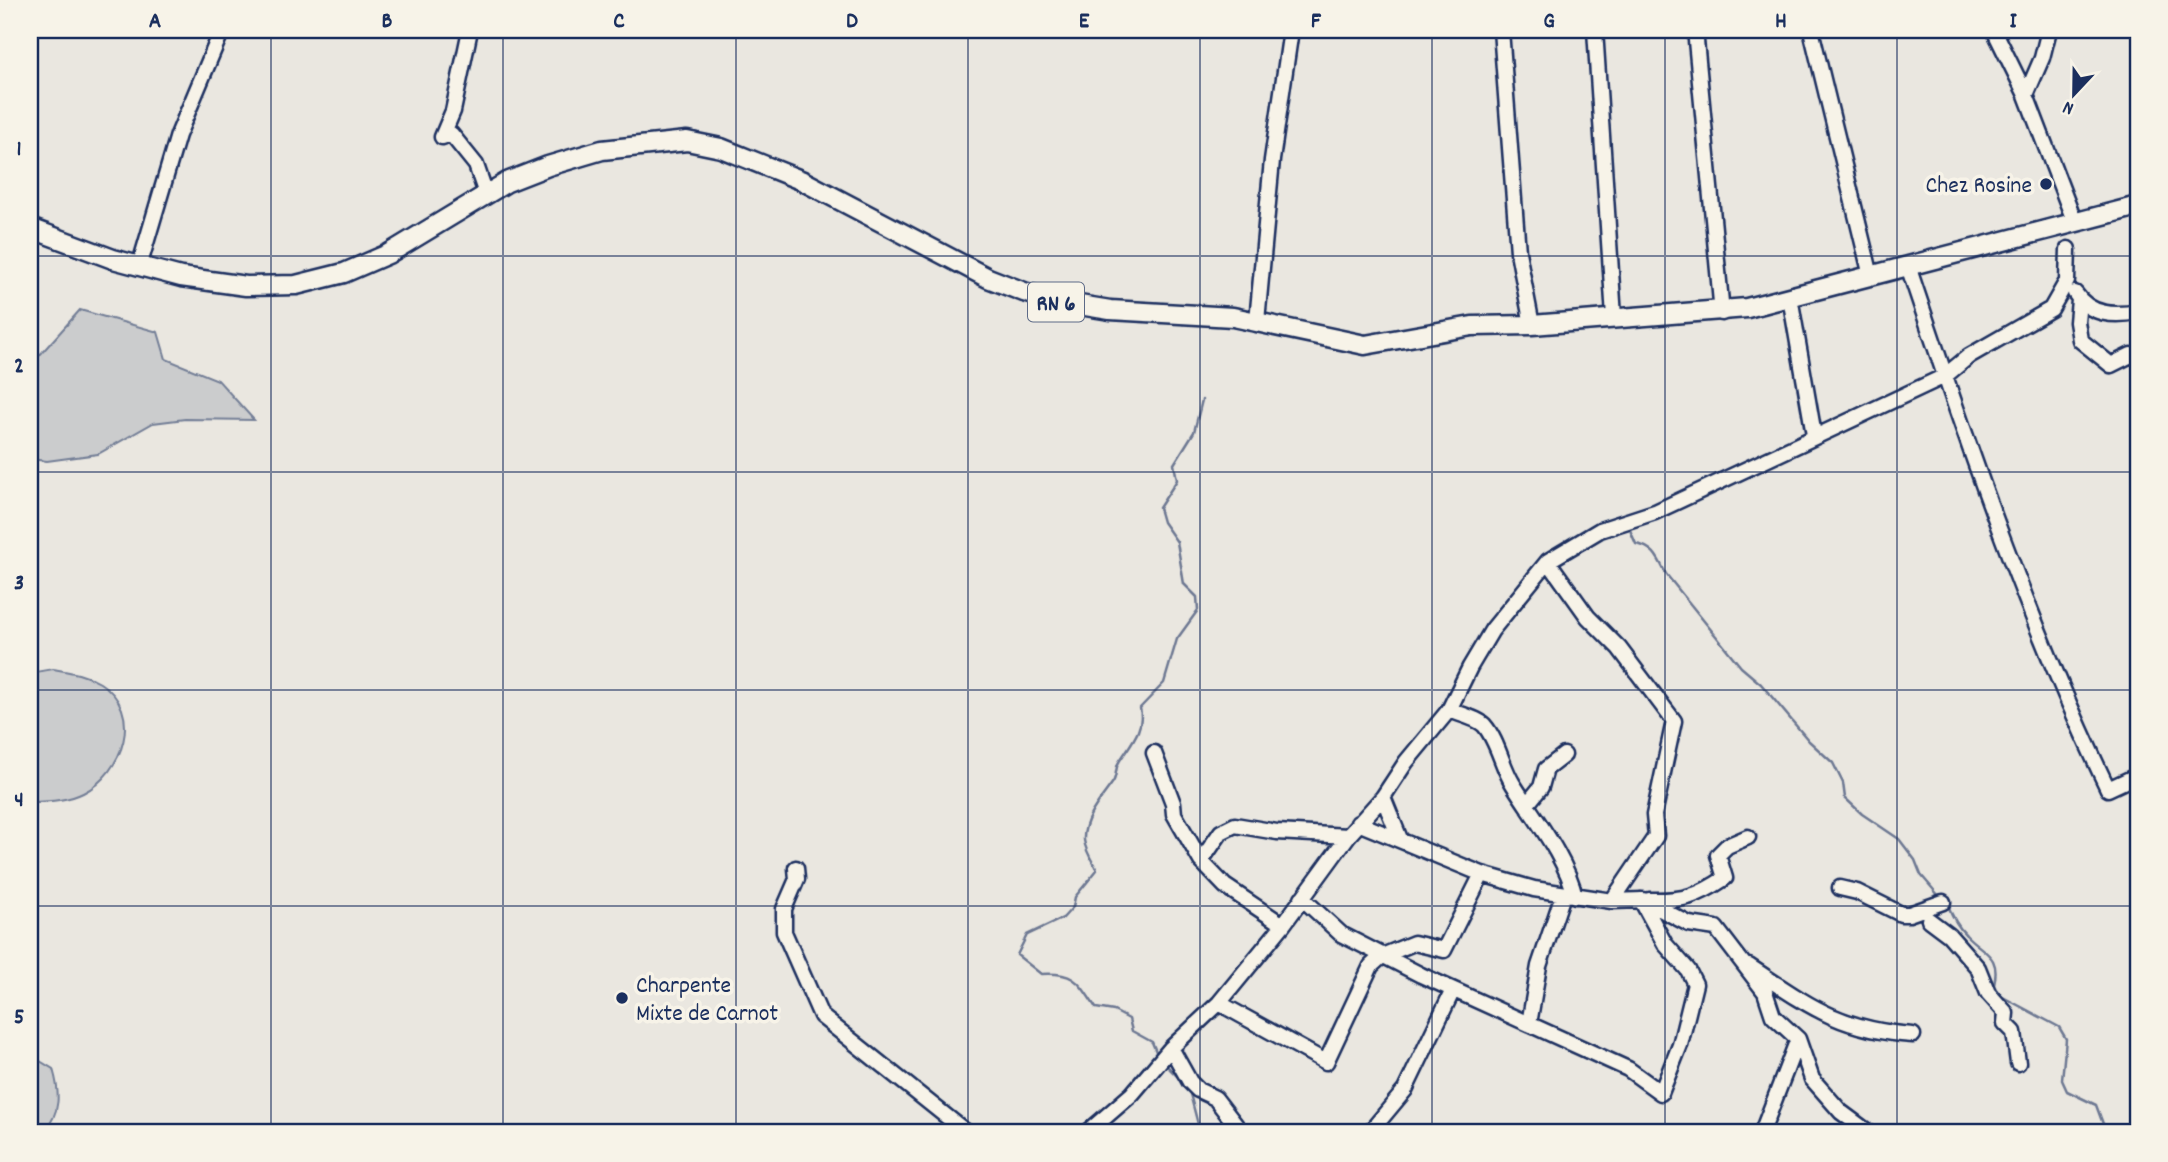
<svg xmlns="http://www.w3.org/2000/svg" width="2168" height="1162" viewBox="0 0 2168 1162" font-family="Dekko,sans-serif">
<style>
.green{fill:#cbcccd;stroke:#737e96;stroke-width:2}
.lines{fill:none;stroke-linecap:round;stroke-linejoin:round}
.stream{stroke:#6d7892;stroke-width:2.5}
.minor-casing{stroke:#1b2f5e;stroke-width:19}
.major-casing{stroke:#1b2f5e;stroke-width:23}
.minor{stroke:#f7f3e8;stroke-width:14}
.major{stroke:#f7f3e8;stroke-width:18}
.grid{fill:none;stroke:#1b2f5e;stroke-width:2;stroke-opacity:0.55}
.poi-dot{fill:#1b2f5e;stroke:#f7f3e8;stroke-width:2.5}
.labels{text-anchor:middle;stroke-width:7;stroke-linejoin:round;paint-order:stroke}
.shield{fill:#f7f3e8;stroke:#5d6a87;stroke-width:2}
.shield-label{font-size:23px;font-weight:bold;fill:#1b2f5e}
.poi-label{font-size:24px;fill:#1b2f5e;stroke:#f7f3e8;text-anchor:end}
.neatline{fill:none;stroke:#1b2f5e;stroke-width:2.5}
.grid-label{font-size:23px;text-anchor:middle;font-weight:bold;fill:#1b2f5e}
</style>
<rect width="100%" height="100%" fill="#eae7e0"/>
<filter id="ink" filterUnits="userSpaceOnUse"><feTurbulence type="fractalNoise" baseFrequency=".0143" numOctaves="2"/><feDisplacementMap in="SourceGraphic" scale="14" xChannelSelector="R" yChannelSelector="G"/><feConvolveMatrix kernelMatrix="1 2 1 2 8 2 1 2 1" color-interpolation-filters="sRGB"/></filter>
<g filter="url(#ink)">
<path class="green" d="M80 310 158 332 166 359 218 380 254 420 185 419 153 423 98 454 47 461 30 459V366Z
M53 669C70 672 85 674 100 683 145 711 123 773 83 793 67 801 47 802 30 802V673Z
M30 1055 53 1069C60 1093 61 1112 44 1132H30Z"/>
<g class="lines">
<path class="stream" d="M1630 530 1636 544C1654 547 1658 558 1666 574L1741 667 1761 684 1809 741 1833 763 1843 783 1845 798 1862 814 1899 839 1915 860 1921 875 1939 896
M1948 905C1952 916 1958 927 1966 935 1984 954 2001 954 1994 985L1999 995 2059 1027 2066 1039 2062 1080 2067 1091 2096 1105 2106 1132
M1157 1054 1152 1042 1132 1031 1129 1019 1114 1011 1096 1008C1078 981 1075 972 1041 974L1017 955 1027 935 1063 918 1073 907 1075 897 1097 870C1092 861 1085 850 1084 840 1083 818 1102 798 1113 782 1117 776 1115 768 1119 762 1130 744 1145 730 1140 708L1164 683 1177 639 1198 610 1197 597 1184 584 1177 542 1163 522 1159 508 1177 480 1174 464 1194 432 1202 400
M1166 1065 1181 1080
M1189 1090 1200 1132"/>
<defs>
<path id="minor" d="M470 30 453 111 442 137 451 134 476 165 486 194
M1501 30 1518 252 1532 325
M1595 30 1614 317
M1695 30 1722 313
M1811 30 1871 276
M1994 30 2026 95 2075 223
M2026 95 2042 58 2049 30
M1908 266C1967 443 2027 620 2108 789L2138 775
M139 267 178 135 222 30
M2075 293C2090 316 2115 316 2138 312
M1790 297 1814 435
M2079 300 2077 322 2080 340 2111 365 2131 355 2138 358
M1257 321 1272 160 1291 30
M1548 561 1588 617 1619 648 1674 721 1654 815 1656 836 1612 901
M1449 710C1459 714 1477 718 1484 725 1498 741 1502 767 1513 784 1534 818 1566 857 1575 896
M1154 753 1173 803 1174 814 1201 861 1225 886 1283 925
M1383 797 1400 839
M1528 803 1541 787 1546 769 1564 755
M1358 823 1482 874 1534 889 1612 901 1643 900 1689 924 1716 928 1765 992 1773 1016 1798 1039 1812 1079 1841 1112 1868 1132
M1201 861 1221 832 1235 825 1277 832 1348 836
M796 868 797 879 784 909V932L821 1016 966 1132
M1840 888 1857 892 1901 914H1909L1943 902
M1302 898 1341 934 1421 975 1628 1069 1661 1093 1680 1045 1695 984 1688 970 1665 944 1641 900
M1649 900C1683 901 1697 897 1725 878L1718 855 1727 846 1748 837
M1929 920 1949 935 1978 968 1988 993 2006 1013 2005 1023 2014 1032 2018 1063
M1749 966C1808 1005 1839 1030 1913 1035
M1219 1003 1326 1062 1371 966 1382 956 1414 943 1444 950 1482 874
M1529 1024 1539 966 1563 895
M1171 1048 1190 1082 1198 1090 1215 1098 1241 1132
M1088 1132 1132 1094 1171 1048 1219 1003 1283 925 1348 836 1383 797 1406 762 1449 710 1470 667 1492 630 1548 561 1600 530 1655 512 1945 376 1969 356 2051 309 2067 281 2068 249
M1370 1132 1405 1090 1453 990
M1762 1132 1798 1039"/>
<path id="major" d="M30 228 113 259 181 277 246 286 296 285 344 273 388 254 507 182 548 166 602 150 687 141 721 148 803 181 988 278 1024 292 1055 301 1110 310 1233 317 1365 345 1472 326 1532 325 1747 308 2138 206"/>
</defs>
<use href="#minor" class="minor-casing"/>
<use href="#major" class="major-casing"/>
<use href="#minor" class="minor"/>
<use href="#major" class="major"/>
</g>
</g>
<path class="grid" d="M271 30V1132M503 30V1132M736 30V1132M968 30V1132M1200 30V1132M1432 30V1132M1665 30V1132M1897 30V1132M30 256H2138M30 472H2138M30 690H2138M30 906H2138"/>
<g class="poi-dot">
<circle cx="2046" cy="184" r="7"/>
<circle cx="622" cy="998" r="7"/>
</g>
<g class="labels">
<rect class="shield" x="1028" y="282.5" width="56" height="39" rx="5"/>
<g class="shield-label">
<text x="1056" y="310">RN 6</text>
</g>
<g class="poi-label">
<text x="2032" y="192">Chez Rosine</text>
<text x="636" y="992" text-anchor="start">Charpente<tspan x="636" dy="28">Mixte de Carnot</tspan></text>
</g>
</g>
<rect width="2168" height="1162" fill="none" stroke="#f7f3e8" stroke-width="77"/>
<g transform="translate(2074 94) rotate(202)" stroke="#f7f3e8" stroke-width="5" paint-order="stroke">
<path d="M0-5L12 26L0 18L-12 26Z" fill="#1b2f5e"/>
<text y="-10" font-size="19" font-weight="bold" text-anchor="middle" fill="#1b2f5e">N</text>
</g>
<rect x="38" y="38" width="2092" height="1086" class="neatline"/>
<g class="grid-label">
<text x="155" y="27">A</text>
<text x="387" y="27">B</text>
<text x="619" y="27">C</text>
<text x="852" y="27">D</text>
<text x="1084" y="27">E</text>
<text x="1316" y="27">F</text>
<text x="1549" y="27">G</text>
<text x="1781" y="27">H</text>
<text x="2013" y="27">I</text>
<text x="19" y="155">1</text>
<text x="19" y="372">2</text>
<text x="19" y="589">3</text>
<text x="19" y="806">4</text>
<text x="19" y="1023">5</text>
</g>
</svg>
